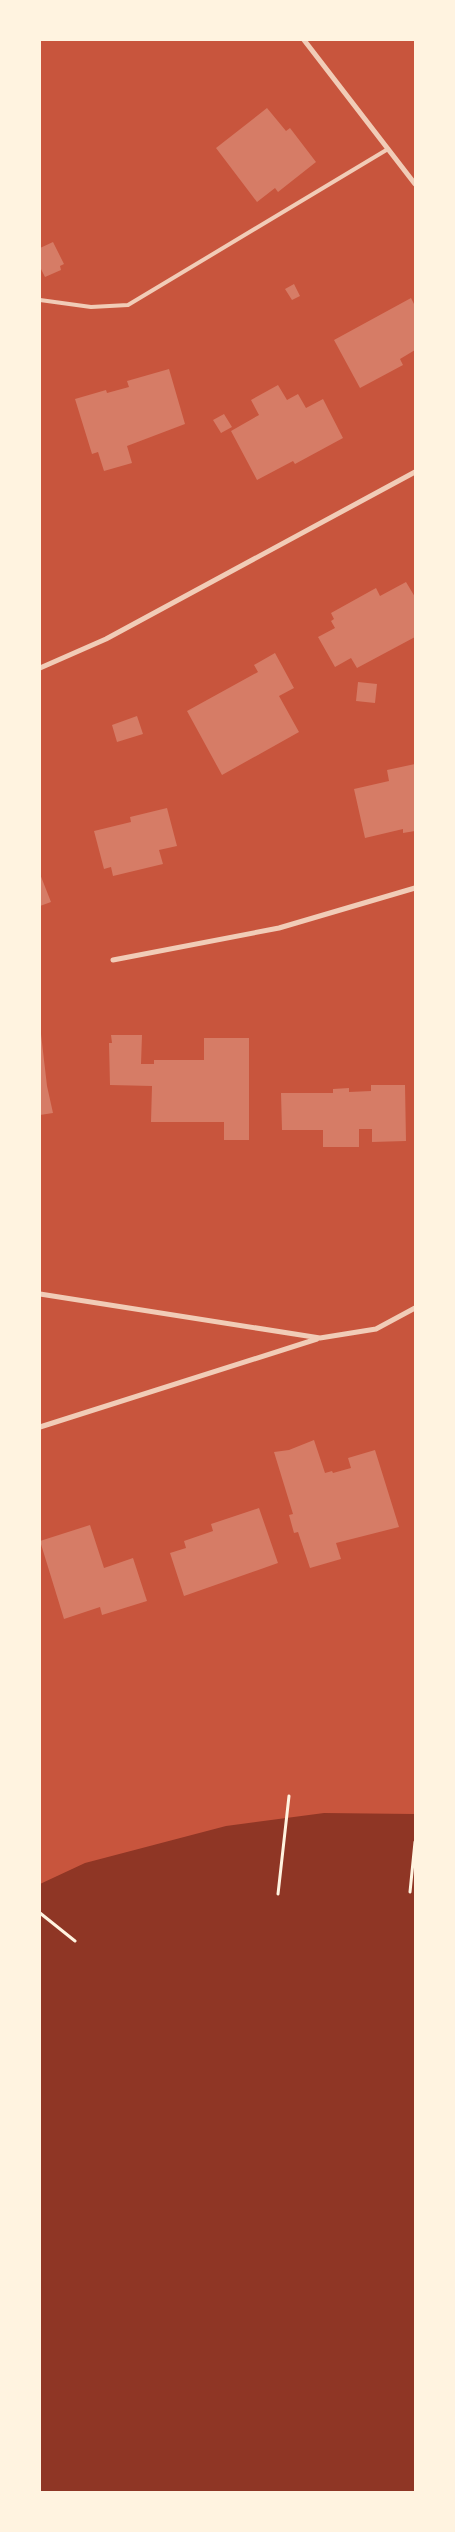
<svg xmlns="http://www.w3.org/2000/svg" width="455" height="2532" viewBox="0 0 455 2532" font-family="Commissioner,sans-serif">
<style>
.water{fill:#8f3625}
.building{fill:#d67c66}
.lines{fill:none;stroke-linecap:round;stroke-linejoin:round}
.path{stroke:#fff3e0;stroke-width:3}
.service{stroke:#f1ccb7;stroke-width:4}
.minor{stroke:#f1ccb7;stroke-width:5}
</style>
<rect width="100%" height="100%" fill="#c8553d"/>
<path class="water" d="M324 1813 415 1814V2492H40V1884L85 1863 226 1826Z"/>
<path class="building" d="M267 108 286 131 290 128 316 162 278 192 275 188 257 202 216 148Z
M53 242 64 264 60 266 61 270 45 277 40 267V248Z
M294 284 300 296 292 300 285 289Z
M411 298 415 306V350L400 359 403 365 360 388 334 340Z
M169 369 185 424 127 446 132 463 104 471 98 452 92 454 75 399 106 390 107 393 129 387 127 381Z
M278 385 287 400 298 394 306 408 323 399 343 438 295 464 293 461 257 480 231 431 259 415 251 400Z
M224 414 232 427 221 433 213 420Z
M406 582 415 597V637L357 668 351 658 335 667 318 637 335 628 331 621 334 619 331 613 376 588 380 596Z
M275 653 294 688 279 696 299 732 222 775 187 711 258 672 254 665Z
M358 682 377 684 375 703 356 701Z
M137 716 143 734 117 742 112 725Z
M415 764V831L403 833V829L365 838 354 789 389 781 387 770Z
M167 808 177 846 159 850 163 864 113 876 111 867 104 869 94 831 131 822 130 817Z
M40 874 51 902 40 906Z
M41 1034 47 1086 53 1113 40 1115Z
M111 1035H142L141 1064H154V1060H204V1038H249V1140H224V1122H151L152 1086 110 1085 109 1043H112Z
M371 1085H405L406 1141 372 1142V1129H359V1147H323V1130H282L281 1093H333V1089L349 1088V1092L371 1091Z
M314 1440 325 1473 332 1471 333 1473 351 1468 348 1458 375 1450 399 1527 336 1543 341 1559 310 1568 298 1532 294 1533 289 1515 293 1514 274 1452 289 1450Z
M259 1508 278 1563 184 1596 170 1553 186 1548 184 1541 213 1531 211 1524Z
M90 1525 104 1568 133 1558 147 1601 102 1615 100 1607 64 1619 40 1541Z"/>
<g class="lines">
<path class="path" d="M410 1892 415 1842
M278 1894 289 1796
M40 1913 75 1941"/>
<path class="service" d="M40 300 91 307 128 305 388 149"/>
<path class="minor" d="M304 40 415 184
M40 668 106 639 415 472
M113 960 279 928 415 888
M40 1294 320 1338 376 1329 415 1308
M40 1427 317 1339"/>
</g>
<rect width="455" height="2532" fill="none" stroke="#fff3e0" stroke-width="82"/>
</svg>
